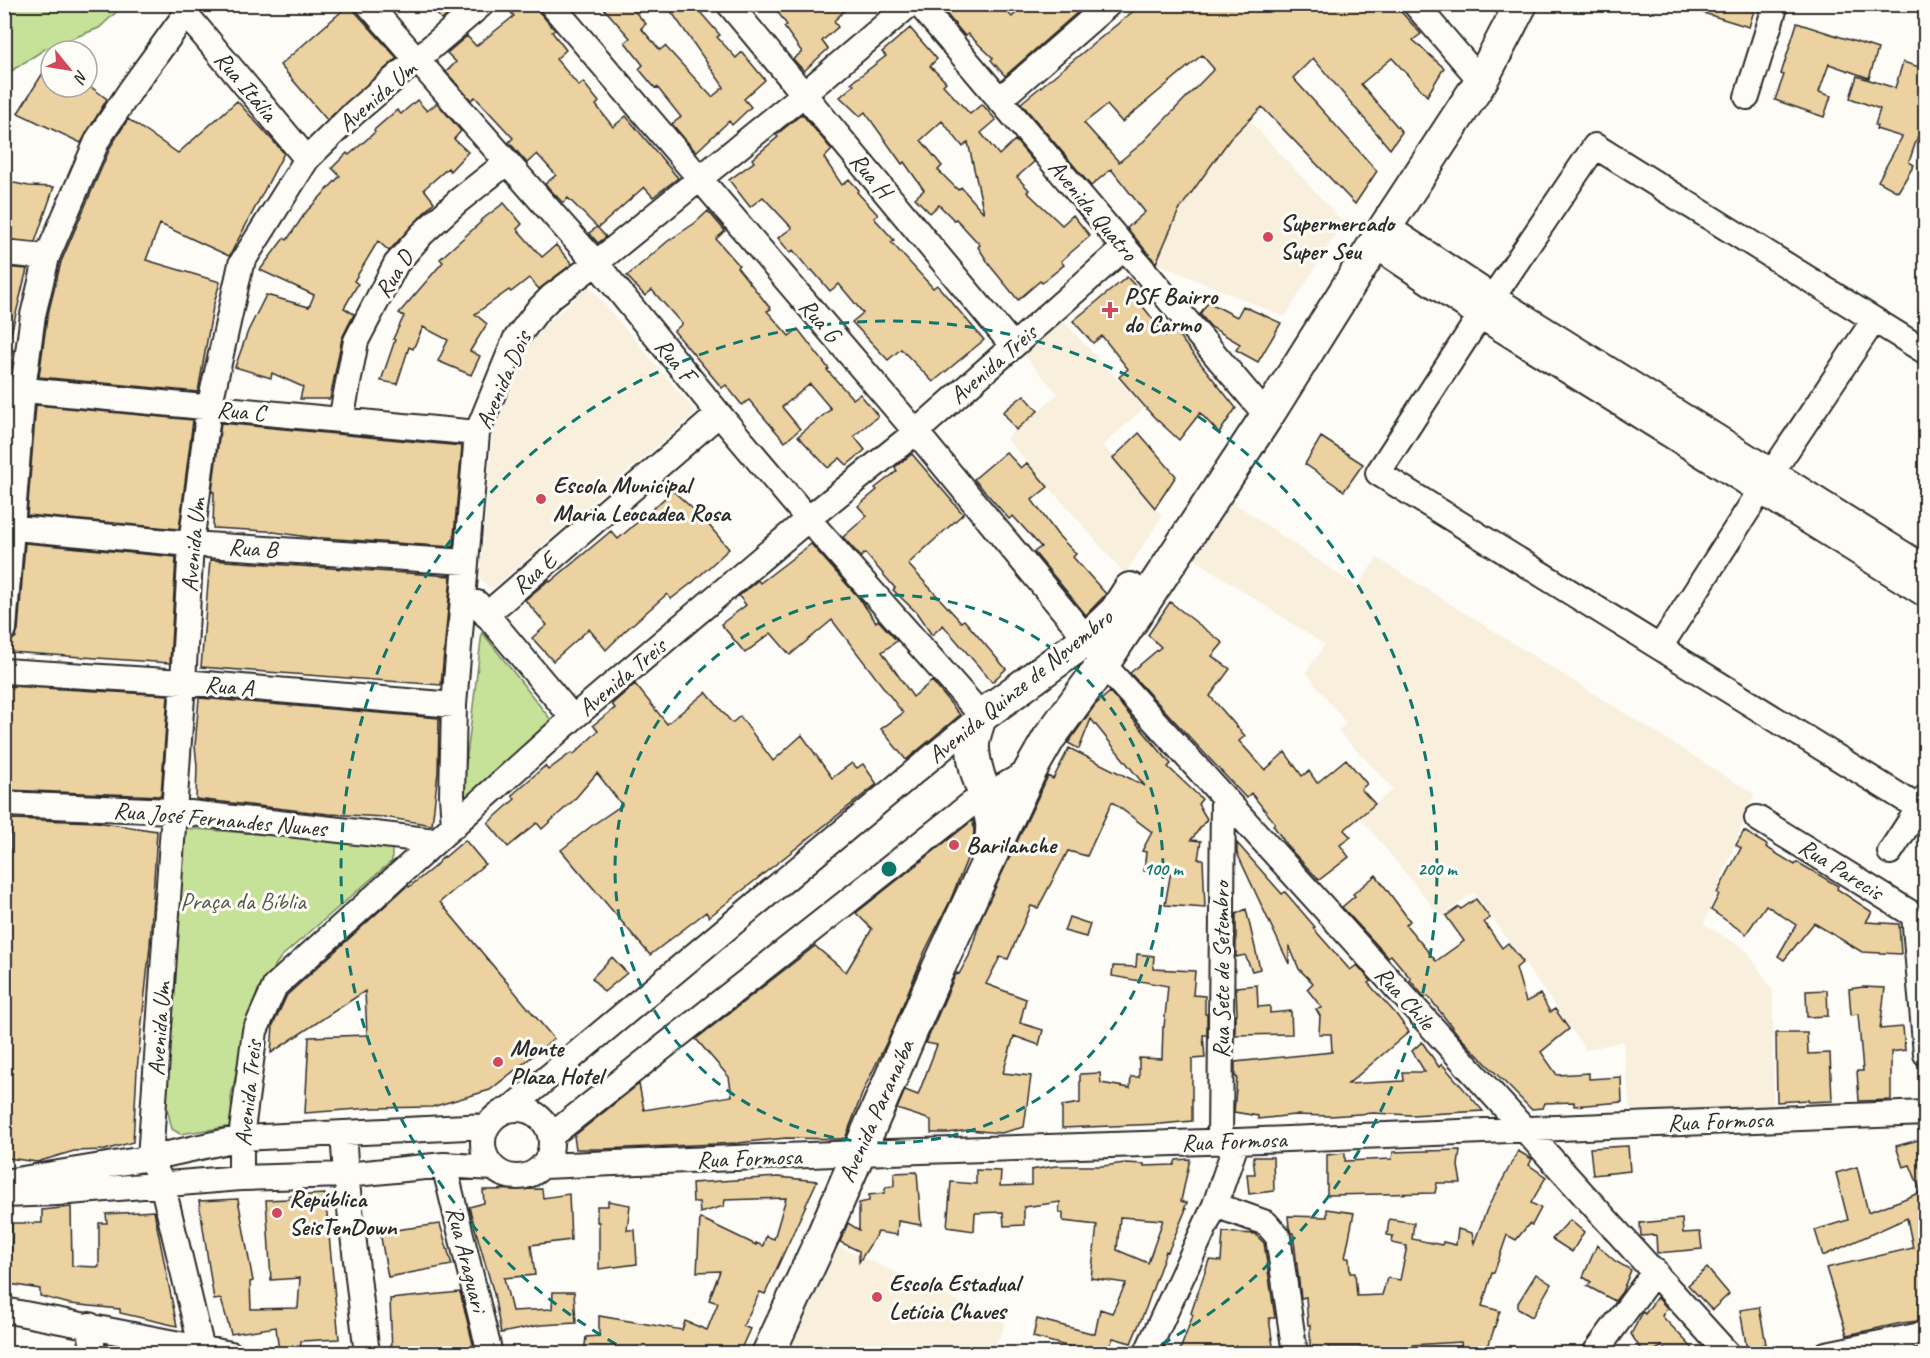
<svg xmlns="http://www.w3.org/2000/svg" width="1930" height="1358" viewBox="0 0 1930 1358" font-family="Caveat,sans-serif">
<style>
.built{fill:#f8efdd}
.green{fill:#c6e198;stroke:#788662;stroke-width:1.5}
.building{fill:#ecd1a1;stroke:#2b2b2b;stroke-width:1.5;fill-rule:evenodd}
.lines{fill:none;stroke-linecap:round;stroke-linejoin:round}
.minor-casing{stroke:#2b2b2b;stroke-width:28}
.major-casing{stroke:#2b2b2b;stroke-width:36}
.minor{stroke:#fdfcf7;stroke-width:24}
.major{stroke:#fdfcf7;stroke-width:32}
.ring{fill:none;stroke:#0f766e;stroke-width:3;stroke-dasharray:10 8}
.poi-dot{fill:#d1495b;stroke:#fdfcf7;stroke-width:2}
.labels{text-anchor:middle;stroke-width:6;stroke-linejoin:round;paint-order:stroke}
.street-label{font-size:24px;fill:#2b2b2b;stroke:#fdfcf7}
.poi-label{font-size:24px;font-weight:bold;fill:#2b2b2b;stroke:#fdfcf7;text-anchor:start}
.park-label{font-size:24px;fill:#525846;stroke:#fdfcf7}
.centre{fill:#0f766e;stroke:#fdfcf7;stroke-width:3}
.ring-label{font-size:18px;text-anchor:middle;font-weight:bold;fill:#0f766e;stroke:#fdfcf7;stroke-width:6;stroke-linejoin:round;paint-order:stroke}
</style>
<rect width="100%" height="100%" fill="#fdfcf7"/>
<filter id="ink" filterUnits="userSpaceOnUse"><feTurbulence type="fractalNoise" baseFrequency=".0167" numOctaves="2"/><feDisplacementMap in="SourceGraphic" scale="12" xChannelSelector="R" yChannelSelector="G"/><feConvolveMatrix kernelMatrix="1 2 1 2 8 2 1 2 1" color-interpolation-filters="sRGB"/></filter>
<g filter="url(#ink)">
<path class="built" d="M1249 120 1343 222 1285 317 1156 263 1179 210 1223 146Z
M589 286 696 412 491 590 480 578 494 420 506 377 533 336Z
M1063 321 1144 408 1103 445 1162 516 1125 574 1006 438 1058 394 1023 354Z
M1231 501 1357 587 1377 558 1754 794 1704 924 1747 951 1773 991V1107L1630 1110 1623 1041 1586 1050 1474 892 1441 917 1360 817 1394 789 1338 731 1346 723 1306 672 1325 645 1193 558Z
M831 1243 1006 1323 991 1353 809 1354 785 1343Z"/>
<path class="green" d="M5 4H124V5L99 28 45 49 5 75Z
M482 632 551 720 465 800 463 789Z
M183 828 384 844 392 850V861L281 957 258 990 244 1036 231 1097 233 1126 180 1134 172 1129 161 1084Z"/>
<path class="building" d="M428 4H459L442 20Z
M503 4H532L555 30 552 32 566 50 556 59 579 86 583 82 599 102 596 105 613 127 626 116 678 178 653 197 644 187 598 228 568 198 563 203 545 184 556 175 537 154 527 163 509 142 513 138 475 97 471 100 446 72 456 62 447 53 467 36 476 46 514 16Z
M600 4H628L646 24 641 28 660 50 665 46 712 97 724 87 666 4H693L720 35 717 37 736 58 742 52 765 80 744 99 751 107 732 125 729 121 696 152 672 124 681 117 657 87 655 88 639 69 643 65 625 42 630 38Z
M772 4H851L834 21 838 27 822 41 828 49 804 71 793 59 802 52 784 27 787 25Z
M938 4H1000L1012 17 1025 4H1087L1005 76 991 60 993 58 968 34 965 36Z
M1142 4H1394L1421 34 1413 40 1444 68 1427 96 1392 58 1361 84 1402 132 1390 149 1313 58 1293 78 1377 171 1355 204 1262 107 1230 139 1179 210 1156 263 1127 228 1145 212 1111 169 1091 186 1021 103ZM1202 55 1214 69 1140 145 1119 162 1084 123 1107 105 1122 122Z
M1687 4H1756L1749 27 1687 8Z
M349 5 397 58 327 120 280 65Z
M1797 23 1878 49 1869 78 1829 64 1819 92 1831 96 1824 117 1775 100 1784 75 1781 74Z
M910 28 937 59 930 66 946 82 943 85 970 114 982 104 996 120 981 133 999 155 1015 140 1034 162 1017 177 1029 190 1027 192 1062 225 1073 215 1090 236 1061 261 1064 265 1042 283 1040 281 1018 300 991 267 978 247 980 245 956 219 954 220 939 205 930 213 915 198 924 190 904 162 902 164 865 112 860 116 840 97 854 85 851 83 886 56 882 52ZM942 121 963 147 968 142 984 213 961 187 958 190 938 170 942 166 921 140Z
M51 60V87H91L107 99 81 143 18 113Z
M1903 62 1926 69V112L1909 162 1914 165 1898 192 1878 181 1902 137 1876 129 1877 126 1875 125 1880 109 1850 98 1857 76 1895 88Z
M417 100 427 111 437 103 461 131 454 139 468 152 450 171 448 168 424 189 434 202 389 251 378 241 354 281 358 284 344 308 354 314 342 338 330 399H300L303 387 272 373 271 378 235 367 248 331 266 295 309 307 314 295 260 270 284 238 287 240 306 212 340 176 332 168 347 153 349 155 375 132 374 130 397 110 401 114Z
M237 101 284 153 230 255 229 256 160 224 146 260 220 282 213 307 198 392 39 377 47 318 61 262 111 146 128 119 178 153Z
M802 114 832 150 824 158 842 185 849 179 859 190 857 192 878 215 874 218 894 240 891 242 933 288 937 285 984 340 933 382 901 349 888 360 852 322 863 313 839 284 830 291 812 270 810 271 793 250 790 253 778 238 792 228 763 197 750 207 729 180 754 162 752 159 778 137 776 135Z
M4 181 29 186 54 187 35 242 4 239Z
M504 203 522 224 517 229 542 257 556 245 572 264 539 289 529 278 511 292 509 290 475 314 487 324 470 351 480 356 471 375 438 361 448 340 423 327 413 349 409 347 397 384 381 381 395 340 393 339 404 316 399 313 443 262 440 259 481 222 480 221Z
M708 211 725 231 716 239 739 265 737 267 771 309 767 311 789 336 798 329 829 369 827 370 853 399 860 394 878 416 854 436 865 450 847 465 840 458 828 468 798 436 831 409 810 384 782 407 800 429 785 442 749 400 742 405 726 385 722 388 674 331 682 324 652 290 645 296 627 276 668 241 695 223Z
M597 227 606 237 598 243 589 233Z
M4 267 27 269 10 338 4 337Z
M1127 277 1147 299 1141 304 1166 336 1174 330 1236 408 1219 433 1200 413 1179 440 1153 416 1119 377 1128 369 1102 336 1093 343 1073 321Z
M1208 302 1237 317 1243 306 1281 323 1258 362 1236 350 1240 344 1211 327 1200 314Z
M4 348 14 350 11 374H4Z
M1024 395 1038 411 1016 430 1003 412Z
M36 405 193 420 179 529 27 515Z
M221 423 462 446 453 547 308 537 267 531 213 528 214 492H212Z
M1139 433 1176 476 1155 508 1113 458Z
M1321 437 1363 464 1344 491 1305 464Z
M1006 452 1021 468 1027 463 1048 487 1032 500 1057 534 1076 554 1073 557 1106 594 1086 615 1034 552 1041 547 1013 516 1009 519 974 479Z
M912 454 963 514 908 564 961 622 964 620 1006 669 992 682 943 625 932 635 916 612 893 590 895 588 865 553 861 557 843 537 867 516 858 506 877 490 875 488 897 471 895 467Z
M673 491 702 517 729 549 693 582 671 599 667 594 625 631 606 650 589 629 553 661 532 638 547 625 525 600 549 580 550 582 611 531 618 539Z
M25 543 176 557 170 663 9 652 10 642 16 637 18 630Z
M811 544 859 598 876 622 878 620 897 641 882 652 913 697 932 681 960 715 906 760 881 729 903 713 832 620 790 655 771 633 745 653 721 624 746 605 739 596 758 580 760 583Z
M210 560 451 576 441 685 201 667Z
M1170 602 1223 643 1212 656 1230 669 1210 696 1245 736 1239 741 1265 770 1285 752 1302 776 1309 771 1317 783 1346 759 1367 784 1361 789 1375 804 1344 830 1351 837 1340 845 1349 857 1319 880 1288 847 1273 825 1275 823 1251 793 1246 798 1130 673 1161 647 1148 635Z
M635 684 667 724 706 692 732 723 740 716 773 761 802 735 832 778 852 763 857 768 863 764 877 784 709 917 706 912 650 955 561 850 594 824 622 805 597 773 574 800 542 829 537 823 508 847 488 823 515 799 512 795 545 766 548 770 571 753 573 755 598 731 593 725 615 708 612 704Z
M8 686 168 695 161 796 5 790Z
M1110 692 1171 764 1168 767 1202 799 1198 804 1207 819 1191 840 1201 841 1198 859H1203L1205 908 1165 905 1171 871H1144L1146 852 1142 851 1152 832 1112 802 1087 856 1068 851 1038 908 1031 906 1008 959 1000 957 986 984 1026 999 1020 1023 1043 1030 1039 1045 1014 1036 1003 1073 1031 1076 1024 1127 1001 1133 969 1130 948 1133H931V1120L897 1109 905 1090 918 1095 937 1045 926 1043 954 978 957 973 959 974 969 956 981 918 1048 776 1053 779 1069 748 1145 786 1091 719 1079 749 1068 743 1095 705Z
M199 698 439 718 438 772 432 825 384 817 329 814 196 799 197 766 195 746Z
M11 819 96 822 157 831 150 945 137 1070 133 1142 105 1150 74 1151 37 1162 8 1158V1005L4 899 9 900Z
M973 820 974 832 971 849 950 901 925 951 892 1031 864 1089 845 1139 786 1138 738 1143 603 1149H576L574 1136 639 1084 644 1110 732 1096 729 1077 696 1039 815 946 846 972 872 929 856 913Z
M1744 831 1767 845 1766 847 1795 865 1797 862 1838 886 1837 889 1872 912 1866 922 1899 924 1901 954 1862 952 1814 923 1784 960 1778 956 1796 925 1766 905 1746 934 1711 910 1719 894 1717 893 1741 848 1736 845Z
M465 840 485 864 440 902 554 1039 490 1090 432 1107 372 1108 305 1113 309 1037 367 1035 365 991 271 1053 273 1025 287 995 408 885 409 887 434 867 444 856 445 857Z
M1237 843 1282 894 1285 892 1315 927 1313 928 1350 970 1357 965 1371 981 1368 983 1396 1014 1409 1032 1348 1084 1404 1081 1403 1072H1425L1412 1051 1422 1042 1439 1067 1442 1064 1483 1111 1411 1115 1373 1113 1331 1116 1294 1115 1258 1119V1116L1234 1112 1237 1077H1235V1062L1332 1052 1331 1034H1319L1320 1016 1316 1009 1322 1008 1307 989 1313 983 1299 969 1289 945V964L1237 853Z
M1376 875 1410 921 1406 925 1436 961 1464 941 1446 916 1459 907 1461 909 1476 899 1490 918 1484 922 1502 948 1508 943 1523 962 1516 968 1526 1002 1540 994 1550 1012 1555 1009 1569 1029 1541 1052 1557 1075 1589 1073V1079L1621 1077 1622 1102 1574 1106V1102L1545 1103 1543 1108 1531 1109 1459 1036 1428 996 1425 998 1410 980 1411 979 1391 955 1388 957 1342 907 1355 896 1353 894Z
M1246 909 1260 969 1252 971 1245 955 1236 957V914Z
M1069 917 1090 924 1086 937 1064 931Z
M1137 954 1154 956 1153 969 1195 971 1193 995 1205 996V1014H1207V1035H1203L1205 1058 1192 1059V1121L1161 1124 1062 1128V1106L1080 1103V1074L1100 1073 1101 1083 1130 1088 1131 1077H1139V1058L1162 1059 1163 1027H1164L1168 986 1112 976 1113 966 1136 967Z
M612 957 627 973 604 992 592 978Z
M1257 985 1258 1007 1270 1006V1013L1291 1011 1292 1034 1235 1035V1014H1237L1236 987Z
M1863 987 1885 988 1880 1029 1903 1027 1905 1050 1891 1052V1100L1859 1101 1857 1071H1863L1858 1014 1851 1015 1849 989Z
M1827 990 1828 1016 1807 1017 1806 991Z
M1776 1033H1807L1808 1054 1830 1053 1832 1101 1808 1102V1100L1777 1102Z
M1926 1138V1320L1902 1323 1847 1335 1826 1268 1913 1248 1907 1218 1823 1256 1815 1230 1848 1220 1836 1173 1857 1167 1868 1212 1899 1201 1921 1192 1910 1165 1903 1167 1896 1146Z
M1628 1146 1630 1171 1593 1175 1590 1148Z
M1460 1150 1458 1166 1461 1183H1437L1435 1193 1327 1195V1155L1345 1153V1161L1392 1159 1393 1152Z
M1518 1151 1532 1159 1529 1165 1546 1177 1531 1203 1541 1208 1532 1225 1529 1224 1516 1240 1507 1235 1494 1273H1492L1482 1306 1500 1311 1486 1353H1462L1461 1342 1412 1345 1413 1349 1390 1353 1361 1352 1360 1347H1328V1353H1310V1325H1308L1306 1297 1301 1298 1293 1233H1291L1289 1227 1288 1216 1327 1217V1209L1354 1213 1345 1258H1349L1350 1273H1355L1357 1296 1382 1295 1387 1278 1400 1280 1407 1246 1392 1243 1393 1236 1387 1235 1389 1219 1414 1223 1412 1239 1442 1245 1443 1242 1456 1245 1458 1229 1472 1233 1474 1243 1487 1209Z
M1253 1157H1273L1274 1191 1249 1194 1247 1174H1255Z
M1190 1159 1181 1201 1187 1203 1184 1209H1186L1168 1252 1166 1251 1146 1308 1131 1343 1113 1338 1107 1353H1093L1033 1337 1037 1319 1095 1334 1100 1309 1112 1313 1126 1283 1091 1278 1097 1225 1063 1221V1213H1059L1060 1202 1024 1207V1225L1004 1226 1003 1212 975 1213 974 1231 947 1227 951 1182 976 1184V1170L1001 1171 1000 1186 1031 1185V1170L1056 1166H1103L1125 1163 1144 1164V1166L1174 1165 1176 1160ZM1120 1217 1163 1220 1148 1263 1117 1250Z
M917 1172 921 1225 898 1221 897 1235 878 1232 859 1262V1251L840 1242 848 1223 859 1230V1203L869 1201V1195L884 1193 886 1187 894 1186V1173Z
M778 1177 817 1181 765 1294 760 1292 743 1326 750 1329 739 1353H584L586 1337 599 1336V1316L682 1330 685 1321 707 1330 718 1303 709 1300 720 1271 697 1272 700 1218 756 1245V1243L763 1246 766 1236 774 1239 786 1198 725 1200 724 1206 700 1213 699 1202H693L692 1183Z
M542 1189 543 1198 569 1194 571 1240 531 1245 535 1275 504 1278 512 1311 552 1309 553 1292H574L576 1323 541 1325 501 1333 494 1294 469 1207 484 1203 483 1190Z
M325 1194 339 1339 301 1341 300 1353H294L279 1352 276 1327 231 1334 221 1299 214 1300 199 1201 238 1199 253 1281 250 1282 251 1309 298 1308 300 1278 271 1280 266 1200 289 1199V1196Z
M608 1201 630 1205 627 1230H635L637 1264 599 1269V1222H597V1206H608Z
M71 1207 72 1266 99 1267V1223H107L106 1214 154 1211 177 1326 120 1313V1309L70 1304 40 1296V1289L10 1284 12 1223H42V1210Z
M1682 1219 1683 1233 1700 1232 1702 1249 1657 1253 1656 1235 1641 1236 1640 1223Z
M1570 1220 1584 1232 1572 1252 1552 1239Z
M440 1224 452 1265 388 1277 380 1232Z
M1223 1232 1255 1234 1264 1243 1275 1318H1269L1274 1353H1179L1193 1315 1191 1313 1209 1260 1221 1261Z
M1597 1245 1615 1261 1631 1270 1622 1292 1615 1301 1587 1286 1591 1282 1583 1277Z
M1707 1268 1729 1294 1712 1310 1688 1285Z
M1536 1274 1551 1284 1532 1317 1518 1309V1303Z
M460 1292 475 1352 464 1353H392L390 1299Z
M1657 1297 1667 1308 1662 1316 1697 1353H1669L1662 1346 1651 1353H1643L1631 1334 1643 1312 1645 1314Z
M1759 1307 1766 1344 1747 1350 1740 1310Z"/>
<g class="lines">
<defs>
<path id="minor" d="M368 4 596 263 719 414 808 519 982 716
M551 4 916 432 1087 639 1103 664 1728 1354
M729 4 1013 346
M919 4 1267 416
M1415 4 1481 81
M186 14 307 159
M1747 97 1776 4
M999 100 1109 4
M1386 226 1493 297 1926 568
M1374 245 1480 316 1926 595
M4 253 47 257
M4 388 477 433
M341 420 356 341 396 264 422 234 458 201 506 163
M4 527 191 544 466 562
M477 603 573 718
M486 615 719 414
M4 629 23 389 33 315 47 257 98 139 132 88 193 4
M1660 647 1773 471 1874 320
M4 671 183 682 454 705
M4 804 173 811 436 841
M1919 808 1378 473 1480 316 1595 146 1926 352
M1757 818 1914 915 1926 919
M454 826 452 795 454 705 477 433 515 340 537 311 552 296 596 263 804 94 910 4
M1890 852 1926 797
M1914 915 1926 1054
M483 1143a34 34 0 1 1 68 0a34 34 0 1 1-68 0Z
M510 1109 980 717
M343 1133 346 1175 367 1354
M552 1135 971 804 1030 771
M1220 1142 1223 797
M444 1165 490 1354
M543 1166 858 1153 1237 1141 1926 1113
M241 1178V1138L255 1031 275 986 573 718 808 519 916 432 1125 247
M4 1182 150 1158 241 1138 487 1126
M4 1195 57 1193 241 1178 346 1175 444 1165 494 1168
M1215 1205 1266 1223 1278 1237 1295 1354
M4 1310 231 1354
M90 1325 93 1354
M203 1354 162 1183 150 1158 183 682 191 544 209 408 241 264 307 159 354 113 482 4
M1146 1354 1215 1205 1237 1141
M1594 1354 1655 1271
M1826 1354 1926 1334"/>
<path id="major" d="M989 851C991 842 993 833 992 823 989 798 974 775 973 749 972 738 977 728 980 717L1087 639 1116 611 1130 589
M768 1354 822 1238 938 969 1030 771 1049 738 1103 664 1267 416 1386 226 1481 81 1521 4"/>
</defs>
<use href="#minor" class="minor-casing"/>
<use href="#major" class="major-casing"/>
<use href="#minor" class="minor"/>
<use href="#major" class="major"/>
</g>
</g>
<g class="ring">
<circle cx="889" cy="869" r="274"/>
<path d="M632 1353A548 548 0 1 1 1146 1353"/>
</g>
<g class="poi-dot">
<circle cx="1268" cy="237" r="6"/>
<path d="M1107 301h6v6h6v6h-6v6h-6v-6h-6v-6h6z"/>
<circle cx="541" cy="499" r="6"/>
<circle cx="954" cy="845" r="6"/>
<circle cx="498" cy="1062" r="6"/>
<circle cx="277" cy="1213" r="6"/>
<circle cx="877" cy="1297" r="6"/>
</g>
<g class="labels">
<g class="street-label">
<text transform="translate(246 86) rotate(50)" y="8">Rua Itália</text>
<text transform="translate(377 96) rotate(-41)" y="8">Avenida Um</text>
<text transform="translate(871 175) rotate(50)" y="8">Rua H</text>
<text transform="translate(1093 210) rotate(50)" y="8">Avenida Quatro</text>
<text transform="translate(394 274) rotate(-57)" y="8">Rua D</text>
<text transform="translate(820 320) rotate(49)" y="8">Rua G</text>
<text transform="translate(675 360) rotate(51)" y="8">Rua F</text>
<text transform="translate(993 364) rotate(-41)" y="8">Avenida Treis</text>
<text transform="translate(503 380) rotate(-66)" y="8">Avenida Dois</text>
<text transform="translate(241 411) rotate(5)" y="8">Rua C</text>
<text transform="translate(193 545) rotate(-85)" y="8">Avenida Um</text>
<text transform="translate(253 548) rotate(4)" y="8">Rua B</text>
<text transform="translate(534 573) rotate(-41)" y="8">Rua E</text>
<text transform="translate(622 677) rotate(-40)" y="8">Avenida Treis</text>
<text transform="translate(229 686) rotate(5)" y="8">Rua A</text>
<text transform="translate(1020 686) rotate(-39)" y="8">Avenida Quinze de Novembro</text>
<text transform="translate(220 819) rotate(5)" y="8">Rua José Fernandes Nunes</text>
<text transform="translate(1841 869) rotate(32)" y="8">Rua Parecis</text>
<text transform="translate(1221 970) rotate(-90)" y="8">Rua Sete de Setembro</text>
<text transform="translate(1405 998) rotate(48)" y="8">Rua Chile</text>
<text transform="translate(159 1029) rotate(-86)" y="8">Avenida Um</text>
<text transform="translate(248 1093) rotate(-84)" y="8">Avenida Treis</text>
<text transform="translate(876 1111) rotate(-66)" y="8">Avenida Paranaíba</text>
<text transform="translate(1720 1121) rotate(-2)" y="8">Rua Formosa</text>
<text transform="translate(1234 1141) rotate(-2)" y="8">Rua Formosa</text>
<text transform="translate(749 1158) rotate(-2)" y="8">Rua Formosa</text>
<text transform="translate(467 1259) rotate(76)" y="8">Rua Araguari</text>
</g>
<g class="poi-label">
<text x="1280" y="231">Supermercado<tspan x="1280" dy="28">Super Seu</tspan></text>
<text x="1124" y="304">PSF Bairro<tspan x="1124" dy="28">do Carmo</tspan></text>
<text x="553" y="493">Escola Municipal<tspan x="553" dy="28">Maria Leocadea Rosa</tspan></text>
<text x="966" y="853">Barilanche</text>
<text x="510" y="1056">Monte<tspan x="510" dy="28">Plaza Hotel</tspan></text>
<text x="289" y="1207">República<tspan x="289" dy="28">SeisTenDown</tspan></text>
<text x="889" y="1291">Escola Estadual<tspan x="889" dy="28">Letícia Chaves</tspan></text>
</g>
<g class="park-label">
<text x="243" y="909">Praça da Bíblia</text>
</g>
</g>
<circle cx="889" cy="869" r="9" class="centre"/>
<g class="ring-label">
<text x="1163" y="875">100 m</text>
<text x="1437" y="875">200 m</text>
</g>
<rect width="1930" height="1358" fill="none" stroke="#fdfcf7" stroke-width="24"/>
<rect x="12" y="12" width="1906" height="1334" fill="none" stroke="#2b2b2b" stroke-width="2" filter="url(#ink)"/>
<g transform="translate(69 69) rotate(120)"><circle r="28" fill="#fdfcf7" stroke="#a9a8a5" stroke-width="1.5"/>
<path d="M0-4.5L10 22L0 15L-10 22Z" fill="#d1495b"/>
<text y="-9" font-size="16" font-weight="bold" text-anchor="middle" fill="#2b2b2b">N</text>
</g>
</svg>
